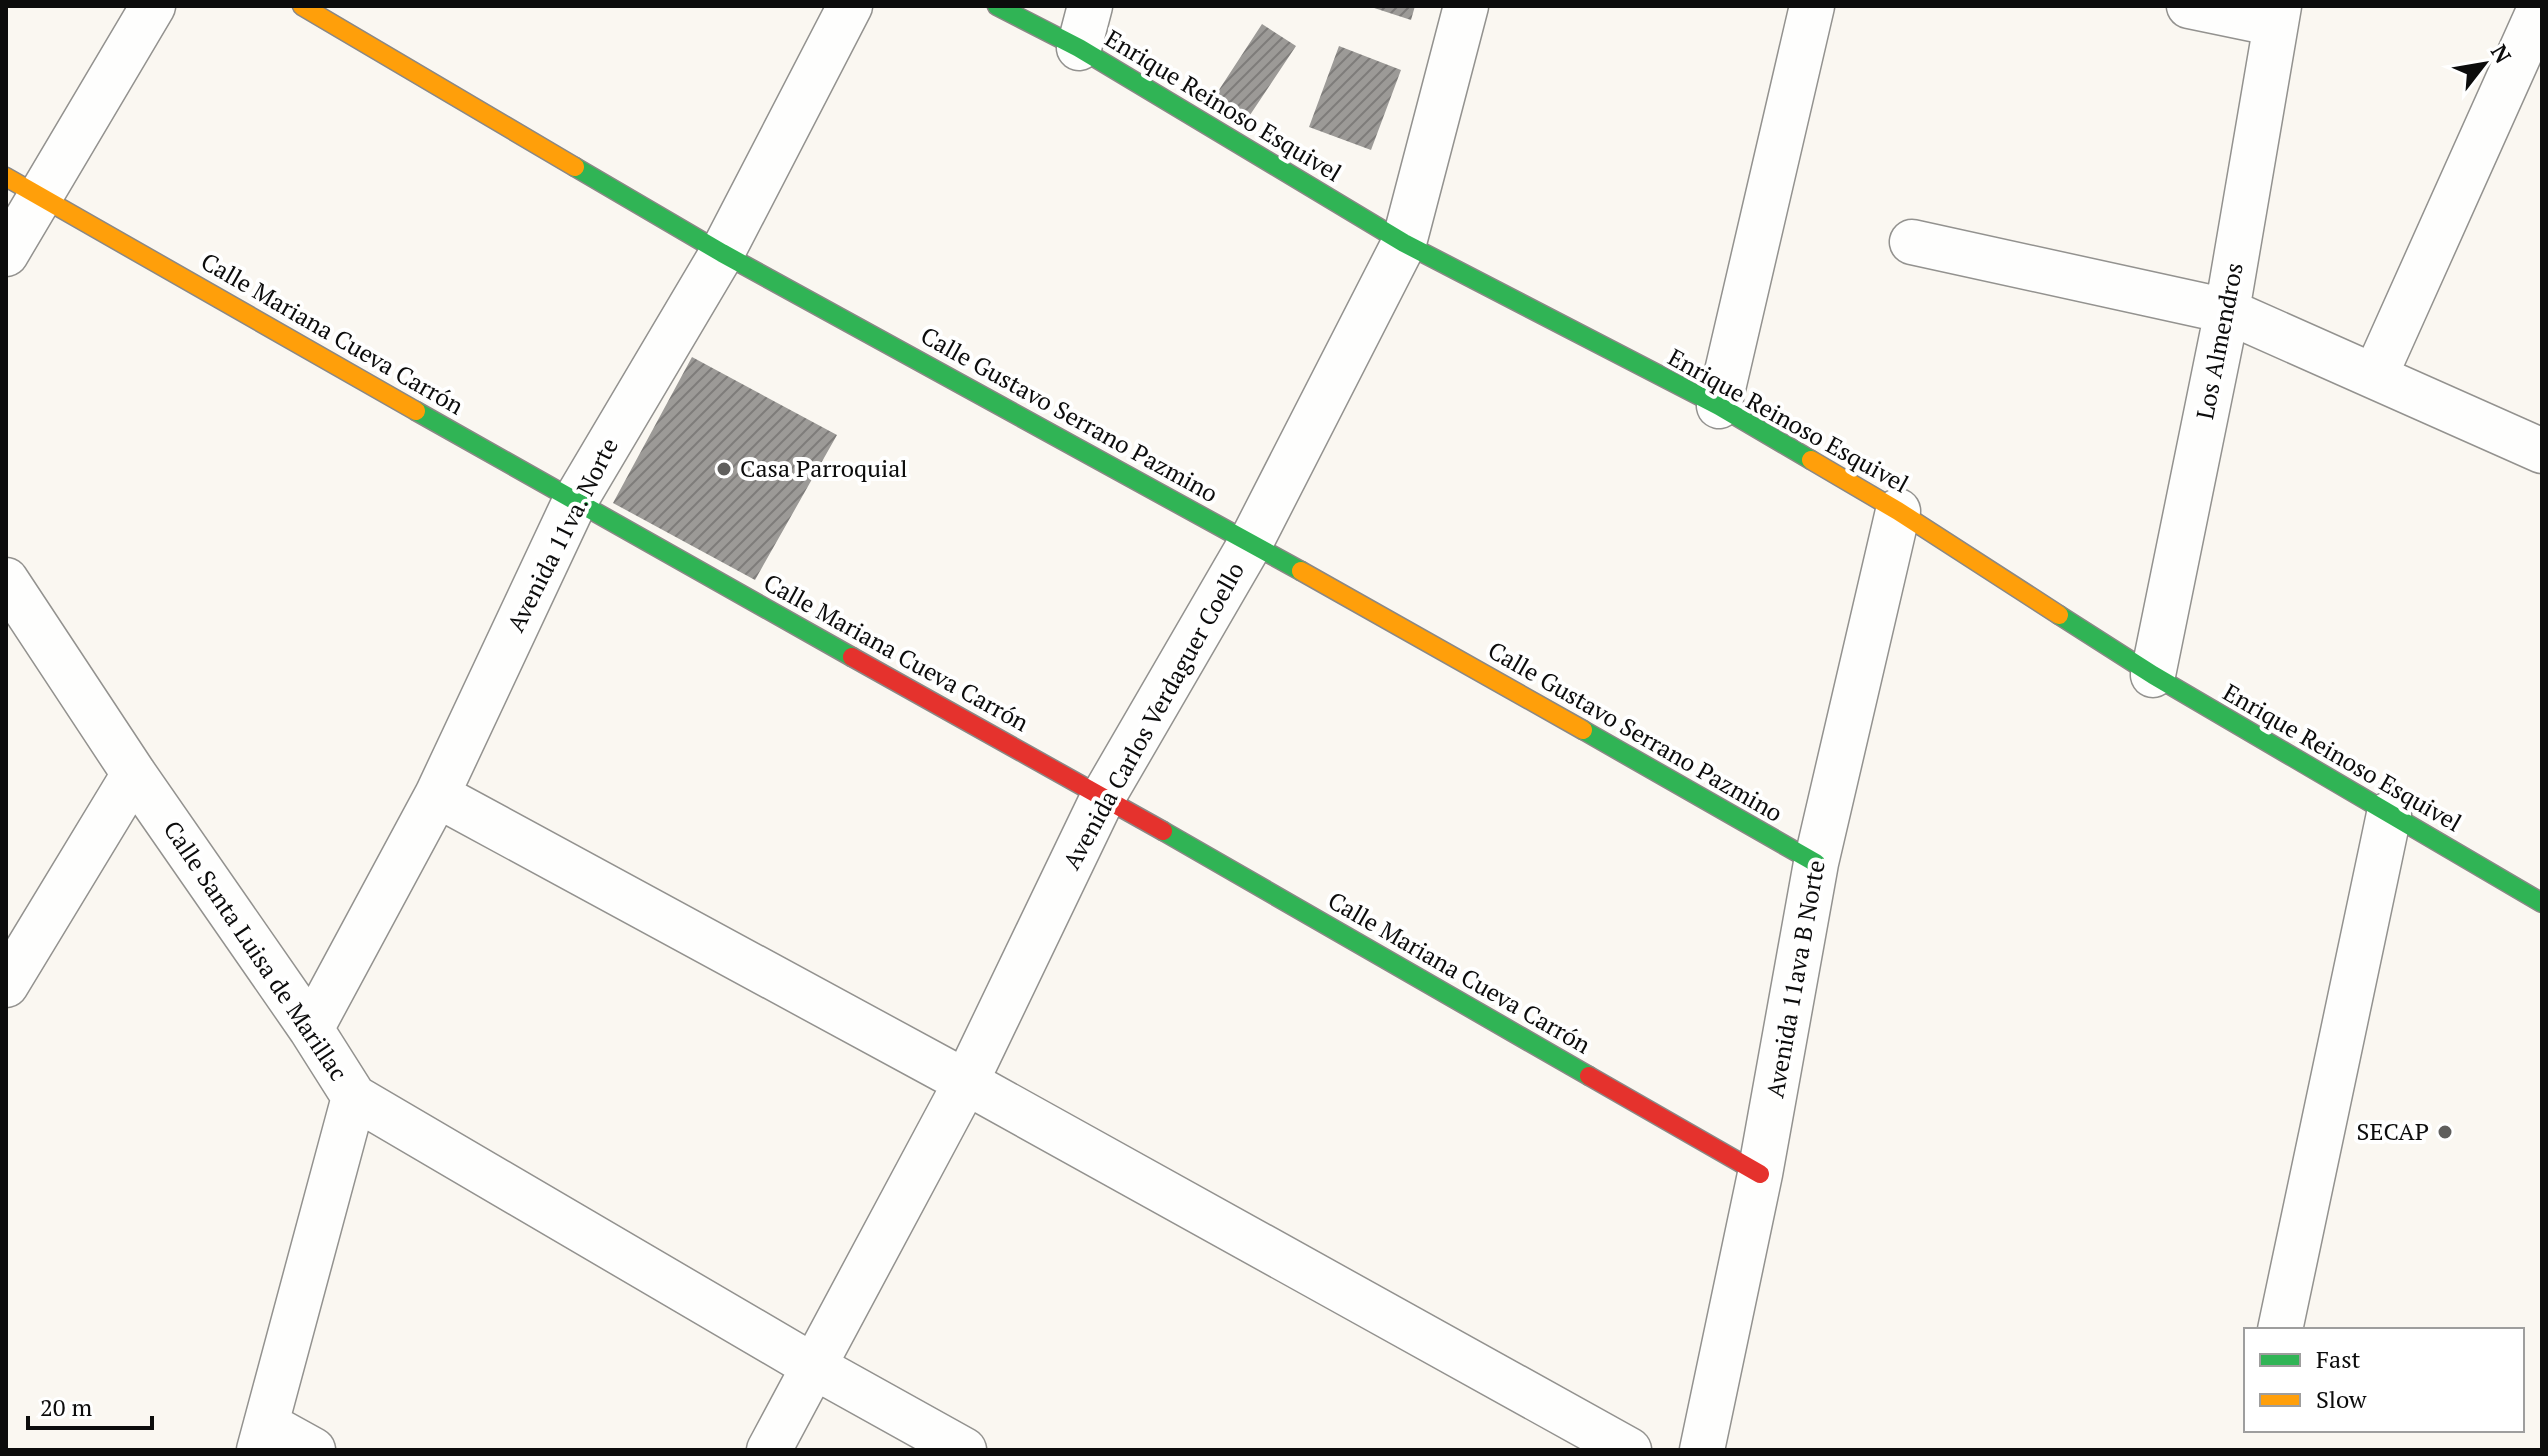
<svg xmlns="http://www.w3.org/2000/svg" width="2548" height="1456" viewBox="0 0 2548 1456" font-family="'PT Serif',serif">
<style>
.building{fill:url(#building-hatch)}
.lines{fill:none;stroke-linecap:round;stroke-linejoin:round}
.street-casing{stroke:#93928f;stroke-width:47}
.fast-casing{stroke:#8a8886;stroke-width:21}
.slow-casing{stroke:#8a8886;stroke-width:21}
.jam-casing{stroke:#8a8886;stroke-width:21}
.street{stroke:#fefefd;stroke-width:44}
.fast{stroke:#30b455;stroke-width:18}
.slow{stroke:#ff9f0a;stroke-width:18}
.jam{stroke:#e5322d;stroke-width:18}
.poi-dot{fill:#5f5e5c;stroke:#fff;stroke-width:3}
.labels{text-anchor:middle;stroke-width:8;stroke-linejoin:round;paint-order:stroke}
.street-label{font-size:24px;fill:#0c0c0c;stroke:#fff}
.poi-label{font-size:24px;fill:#0c0c0c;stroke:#fff;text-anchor:start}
</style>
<defs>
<pattern id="building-hatch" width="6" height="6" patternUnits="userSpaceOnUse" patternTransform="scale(2)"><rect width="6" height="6" fill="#9c9a97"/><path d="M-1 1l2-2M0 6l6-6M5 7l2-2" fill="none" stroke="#7e7c7a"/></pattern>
</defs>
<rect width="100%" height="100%" fill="#faf7f1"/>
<path class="building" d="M1368 6H1415L1411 20Z
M1262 24 1296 46 1246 121 1213 99Z
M1339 46 1401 70 1371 150 1309 127Z
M692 357 837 435 755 580 613 503Z"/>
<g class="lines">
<defs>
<path id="street" d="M2189 6 2276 24
M1079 48 1090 6
M1912 242 2227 311 2542 451
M6 254 153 6
M2375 376 2541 6
M1719 406 1812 6
M6 580 134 774 311 1029 354 1097 813 1366 964 1450
M2153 675 2227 311 2279 6
M437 795 966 1082 1629 1450
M6 985 134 774
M311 1029 437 795 575 501 722 253 850 6
M2280 1330 2389 814
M266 1424 313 1450
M259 1450 354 1097
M769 1450 966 1082 1103 797 1251 542 1404 243 1466 6
M1702 1450 1760 1174 1816 863 1898 511"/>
<path id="fast" d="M997 6 1079 48 1404 243 1719 406 1811 460
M575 167 722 253 1301 571
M416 411 852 657
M2059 615 2153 675 2542 903
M1583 730 1816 863
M1163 831 1589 1076"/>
<path id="slow" d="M302 6 575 167
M6 177 416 411
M1811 460 1898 511 2059 615
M1301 571 1583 730"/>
<path id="jam" d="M852 657 1163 831
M1589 1076 1760 1174"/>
</defs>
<use href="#street" class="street-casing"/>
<use href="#fast" class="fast-casing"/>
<use href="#slow" class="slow-casing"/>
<use href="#jam" class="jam-casing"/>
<use href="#street" class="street"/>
<use href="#fast" class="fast"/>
<use href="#slow" class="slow"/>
<use href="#jam" class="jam"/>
</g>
<g class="poi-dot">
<circle cx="724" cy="469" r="8"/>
<circle cx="2445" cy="1132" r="8"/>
</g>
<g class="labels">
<g class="street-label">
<text transform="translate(1223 106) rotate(31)" y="8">Enrique Reinoso Esquivel</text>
<text transform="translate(332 334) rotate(30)" y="8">Calle Mariana Cueva Carrón</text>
<text transform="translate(2220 341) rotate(-79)" y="8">Los Almendros</text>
<text transform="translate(1069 415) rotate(29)" y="8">Calle Gustavo Serrano Pazmino</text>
<text transform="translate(1788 421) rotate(29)" y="8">Enrique Reinoso Esquivel</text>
<text transform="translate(563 535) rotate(-63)" y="8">Avenida 11va. Norte</text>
<text transform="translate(896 653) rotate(29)" y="8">Calle Mariana Cueva Carrón</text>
<text transform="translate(1154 716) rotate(-61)" y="8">Avenida Carlos Verdaguer Coello</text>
<text transform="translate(1635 732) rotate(30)" y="8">Calle Gustavo Serrano Pazmino</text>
<text transform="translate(2342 758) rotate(30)" y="8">Enrique Reinoso Esquivel</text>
<text transform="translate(255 951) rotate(56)" y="8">Calle Santa Luisa de Marillac</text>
<text transform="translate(1459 973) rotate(30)" y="8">Calle Mariana Cueva Carrón</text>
<text transform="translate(1796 979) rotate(-80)" y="8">Avenida 11ava B Norte</text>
</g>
<g class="poi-label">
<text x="740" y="477">Casa Parroquial</text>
<text x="2429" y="1140" text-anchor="end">SECAP</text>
</g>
</g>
<rect width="2548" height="1456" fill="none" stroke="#0c0c0c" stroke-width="16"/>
<rect x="2244" y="1328" width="280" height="104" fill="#ffffff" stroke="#9e9e9e" stroke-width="2"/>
<rect x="2260" y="1354" width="40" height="12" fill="#30b455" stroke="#9e9e9e" stroke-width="2"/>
<text x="2316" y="1368" font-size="24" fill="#0c0c0c">Fast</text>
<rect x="2260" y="1394" width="40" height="12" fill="#ff9f0a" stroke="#9e9e9e" stroke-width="2"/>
<text x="2316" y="1408" font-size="24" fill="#0c0c0c">Slow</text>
<g transform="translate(2484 64) rotate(59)" stroke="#ffffff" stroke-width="6" paint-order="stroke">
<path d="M0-6L14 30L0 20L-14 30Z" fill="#0c0c0c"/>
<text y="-12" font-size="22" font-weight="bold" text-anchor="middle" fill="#0c0c0c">N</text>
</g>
<path d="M28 1416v12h124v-12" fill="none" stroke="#0c0c0c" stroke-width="4"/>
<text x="40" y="1416" font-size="24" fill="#0c0c0c" stroke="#ffffff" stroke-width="6" paint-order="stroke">20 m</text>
</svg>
